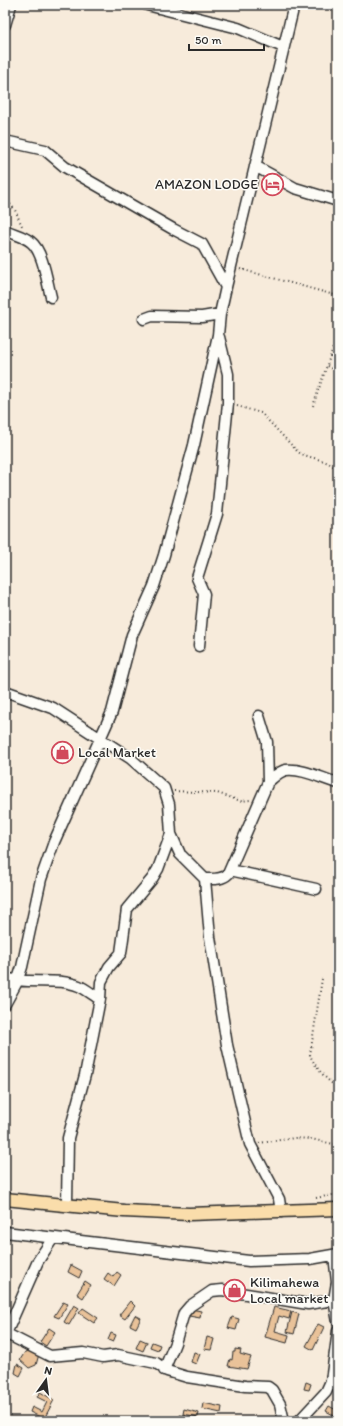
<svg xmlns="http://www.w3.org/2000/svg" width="343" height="1426" viewBox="0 0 343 1426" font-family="Itim,sans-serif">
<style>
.building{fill:#e9c299;stroke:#2b2b2b}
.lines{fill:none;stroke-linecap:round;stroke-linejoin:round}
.minor-casing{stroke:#2b2b2b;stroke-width:13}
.major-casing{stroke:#2b2b2b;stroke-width:15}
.path{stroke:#2b2b2b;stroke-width:2;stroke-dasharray:1 3;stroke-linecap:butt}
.minor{stroke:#fdfcf7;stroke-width:10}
.major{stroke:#faddab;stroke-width:12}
.labels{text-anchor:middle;stroke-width:3;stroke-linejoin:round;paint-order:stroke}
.poi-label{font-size:14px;fill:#2b2b2b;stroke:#fdfcf7;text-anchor:start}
</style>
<rect width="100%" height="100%" fill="#f7ebdb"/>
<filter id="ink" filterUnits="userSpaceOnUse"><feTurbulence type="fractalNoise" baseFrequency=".025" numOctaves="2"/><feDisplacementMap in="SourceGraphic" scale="8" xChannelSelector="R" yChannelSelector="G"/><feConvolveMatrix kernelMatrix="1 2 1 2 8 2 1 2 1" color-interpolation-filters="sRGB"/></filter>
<g filter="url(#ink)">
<path class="building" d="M71 1265 82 1271 79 1278 68 1272Z
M117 1272 121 1275 114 1286 104 1279 108 1273 113 1277Z
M85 1281 91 1285 83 1298 77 1294Z
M130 1301 135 1306 125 1319 119 1315Z
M63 1302 68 1304 59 1318 54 1316Z
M74 1305 79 1308 69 1325 64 1322Z
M274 1307 291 1311 289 1319 279 1316 275 1331 289 1335 287 1343 265 1337Z
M83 1308 98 1318 94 1323 79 1313Z
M191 1309 201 1311 200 1318 189 1316Z
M292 1312 299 1314 294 1334 287 1332Z
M135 1315 141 1318 136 1328 130 1325Z
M232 1317 239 1319 236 1330 228 1328Z
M318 1324 324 1327 313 1350 306 1346Z
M49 1328 55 1332 46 1346 40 1342Z
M111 1333 116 1335 113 1342 108 1340Z
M207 1337 214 1339 211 1350 204 1349Z
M140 1339 147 1342 143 1351 136 1348Z
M152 1342 160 1345 158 1350 150 1347Z
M235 1349 241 1350 240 1354 251 1357 247 1369 228 1366 230 1359 232 1360 233 1352H235Z
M30 1350 39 1354 36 1365 29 1368 20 1360 25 1352Z
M194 1352 200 1354 196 1364 191 1362Z
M17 1364 24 1368 20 1376 15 1373Z
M306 1382 311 1384 309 1390 304 1389Z
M40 1392 54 1400 44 1419 30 1412 32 1407 42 1412 47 1402 37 1397Z
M203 1403 222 1407 221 1413 202 1409Z
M329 1406 338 1411 335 1416 326 1411Z
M184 1409 199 1413 198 1417 183 1414Z
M180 1415 186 1416 184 1421H179Z"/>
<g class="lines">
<defs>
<path id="minor" d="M147 5 238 28 283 47
M5 25 11 5
M5 141 45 150 65 167 173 229 202 244 226 287
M255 166 295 188 338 201
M5 230C13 234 24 236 31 242 43 251 47 282 51 297
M144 319 152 316 202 317 220 314
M199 646 204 594 197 578 217 514 228 403V374L219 337
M5 691 53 708 130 758 164 788 169 804 171 834 158 869 152 879 127 909 121 953 109 967 101 982 100 999 85 1075 68 1138 67 1204
M268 782C273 778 279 771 286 770 302 768 323 779 338 783
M171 834 180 854 205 879 210 937 227 1045 250 1144 279 1199 281 1212
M230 870 316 889
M205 879C213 879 222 880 228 874L268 782 267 742 259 716
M5 978C28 985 57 977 79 986 86 989 93 995 100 999
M5 1004 17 982 22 967 41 879 54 842 112 712 132 635 154 586 164 555 194 445 218 335 220 314 226 287 294 5
M5 1232 249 1261 310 1259 338 1254
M334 1255 337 1282 334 1300 338 1322
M5 1333 50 1356 83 1353 103 1357 118 1355 156 1363 167 1371 187 1377 245 1386 268 1387 272 1390 280 1404 284 1421
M5 1336 38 1261 53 1238
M164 1370 175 1343 184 1313 190 1306 212 1291 222 1290 308 1304 334 1300
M299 1421 326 1392 331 1381 338 1331"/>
<path id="major" d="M5 1199 124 1211 189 1214 338 1209"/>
</defs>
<use href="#minor" class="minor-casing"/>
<use href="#major" class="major-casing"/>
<path class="path" d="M5 198 15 210 22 226
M240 269 338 296
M327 366 338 372
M237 406 261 413 298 452C309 459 332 459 338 472
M313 406 338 333
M174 791 217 793 241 801 250 800
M322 979 310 1055C315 1067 327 1081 338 1088
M259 1143 295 1138 311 1139 338 1145
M316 1198 338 1194"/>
<use href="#minor" class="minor"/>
<use href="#major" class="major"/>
</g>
</g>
<defs>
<symbol id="hotel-ring" viewBox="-11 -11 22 22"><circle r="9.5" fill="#fdfcf7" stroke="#d1495b" stroke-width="1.5"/><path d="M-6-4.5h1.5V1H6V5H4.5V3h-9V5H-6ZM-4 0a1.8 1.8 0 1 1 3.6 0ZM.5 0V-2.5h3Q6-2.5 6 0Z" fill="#d1495b"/></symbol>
<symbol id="shop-ring" viewBox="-11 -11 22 22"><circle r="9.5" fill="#fdfcf7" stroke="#d1495b" stroke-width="1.5"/><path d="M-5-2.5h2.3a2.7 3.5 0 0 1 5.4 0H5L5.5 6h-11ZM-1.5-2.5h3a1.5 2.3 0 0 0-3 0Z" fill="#d1495b"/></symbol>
</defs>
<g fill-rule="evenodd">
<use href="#hotel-ring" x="260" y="172" width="25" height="25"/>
<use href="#shop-ring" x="50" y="740" width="25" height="25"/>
<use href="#shop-ring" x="222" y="1278" width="25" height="25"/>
</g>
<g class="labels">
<g class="poi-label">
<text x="258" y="189" text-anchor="end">AMAZON LODGE</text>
<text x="78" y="757">Local Market</text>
<text x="250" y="1287">Kilimahewa<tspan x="250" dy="16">Local market</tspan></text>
</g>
</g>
<rect width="343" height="1426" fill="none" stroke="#fdfcf7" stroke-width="20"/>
<rect x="10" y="10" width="323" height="1406" fill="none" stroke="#2b2b2b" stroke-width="1.5" filter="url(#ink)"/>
<g transform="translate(46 1380) rotate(14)" stroke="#fdfcf7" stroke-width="3" paint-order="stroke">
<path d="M0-3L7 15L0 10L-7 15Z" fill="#2b2b2b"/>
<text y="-6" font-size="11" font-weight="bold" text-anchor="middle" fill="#2b2b2b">N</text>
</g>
<path d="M189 44v6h75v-6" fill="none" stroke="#2b2b2b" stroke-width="2"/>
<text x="195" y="44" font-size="12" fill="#2b2b2b" stroke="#fdfcf7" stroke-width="3" paint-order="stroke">50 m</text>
</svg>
